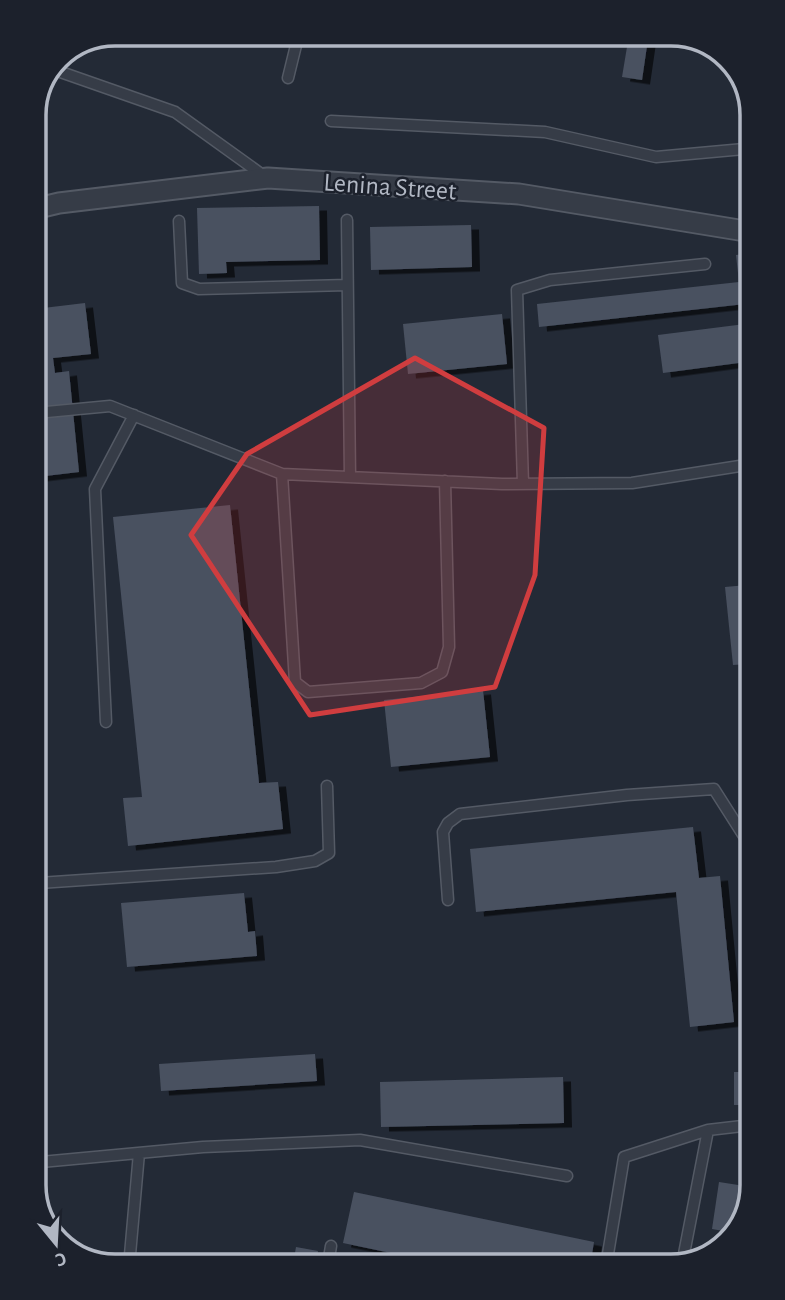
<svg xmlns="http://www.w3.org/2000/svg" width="785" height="1300" viewBox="0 0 785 1300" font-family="'Alegreya Sans',sans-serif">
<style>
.building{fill:#495160;filter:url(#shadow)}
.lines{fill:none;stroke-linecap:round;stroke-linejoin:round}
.service-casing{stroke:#545a65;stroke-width:13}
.minor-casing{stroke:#545a65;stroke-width:23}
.service{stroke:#363c47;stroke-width:10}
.minor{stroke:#363c47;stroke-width:19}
.marked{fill:#d03d3f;fill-opacity:0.2;stroke:#d03d3f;stroke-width:5;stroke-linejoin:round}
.labels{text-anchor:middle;stroke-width:5;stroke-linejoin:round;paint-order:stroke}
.street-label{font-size:26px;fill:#b1b7c3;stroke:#1c212c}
.rim{fill:none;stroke:#b1b7c3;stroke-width:3.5}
</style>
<defs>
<filter id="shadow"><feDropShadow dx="8" dy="4.5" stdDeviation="0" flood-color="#0009"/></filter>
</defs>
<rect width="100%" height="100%" fill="#232a36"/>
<path class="building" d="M629 35 648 39 642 80 622 77Z
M319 206 320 260 226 262 227 273 199 274 197 208Z
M471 225 472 267 371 270 370 227Z
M745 254V304L539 327 537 304 739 282 736 255Z
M85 303 91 354 53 358 55 373 69 371 79 472 37 477 35 309Z
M502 314 507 364 408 374 403 324Z
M745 324 746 362 663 373 658 335Z
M230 505 259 783 278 782 283 829 128 846 123 798 142 797 113 517Z
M747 585 748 664 733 665 725 587Z
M483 690 490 757 391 767 384 700Z
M740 711H748L749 782H747Z
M693 827 699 878 720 876 734 1022 690 1027 676 892 476 912 470 849Z
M244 893 248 932 255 931 257 956 127 967 121 903Z
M315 1054 317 1081 161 1091 159 1064Z
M734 1072H751V1105H734Z
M563 1077 564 1123 381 1127 380 1082Z
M719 1182 751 1187 735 1233 712 1229Z
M354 1192 594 1242 591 1260 434 1262 343 1243Z
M296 1247 318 1251 316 1264H293Z
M146 1258 168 1265V1266H144Z
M345 1258 366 1262V1263H343Z"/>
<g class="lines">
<defs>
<path id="service" d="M52 69 175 112 264 176
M288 78 299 33
M331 121 545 132 656 157 744 149
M347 220 350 477
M179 221 182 283 199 289 347 285
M36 413 110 406 282 474 502 484 632 483 746 465
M282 474 295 682 308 692 421 683 442 672 449 647 445 481
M523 484 517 290 550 280 705 264
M106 722 95 489 134 415
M39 883 276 867 315 861 329 853 327 786
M448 900 443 832 448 823 460 814 627 795 714 789 749 844
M41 1162 203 1147 360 1140 567 1176
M683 1259 708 1130
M607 1260 624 1157 708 1130 751 1125
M328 1264 331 1246
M129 1266 139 1153"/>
<path id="minor" d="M34 209 59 203 268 178 519 194 745 231"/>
</defs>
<use href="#service" class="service-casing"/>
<use href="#minor" class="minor-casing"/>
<use href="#service" class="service"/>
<use href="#minor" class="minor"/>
</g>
<path class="marked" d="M415 358 544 428 535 575 495 687 310 715 191 535 247 454Z"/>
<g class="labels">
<g class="street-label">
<text transform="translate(390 186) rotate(4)" y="9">Lenina Street</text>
</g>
</g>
<path d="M0 0H785V1300H0ZM115 46H671A69 69 0 0 1 740 115V1185A69 69 0 0 1 671 1254H115A69 69 0 0 1 46 1185V115A69 69 0 0 1 115 46Z" fill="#1c212c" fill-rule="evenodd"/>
<path class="rim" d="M115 46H671A69 69 0 0 1 740 115V1185A69 69 0 0 1 671 1254H115A69 69 0 0 1 46 1185V115A69 69 0 0 1 115 46Z"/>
<g transform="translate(56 1244) rotate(162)" stroke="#1c212c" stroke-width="5" paint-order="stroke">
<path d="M0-5L12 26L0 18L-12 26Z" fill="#b1b7c3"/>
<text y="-10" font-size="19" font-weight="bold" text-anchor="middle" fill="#b1b7c3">С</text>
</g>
</svg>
